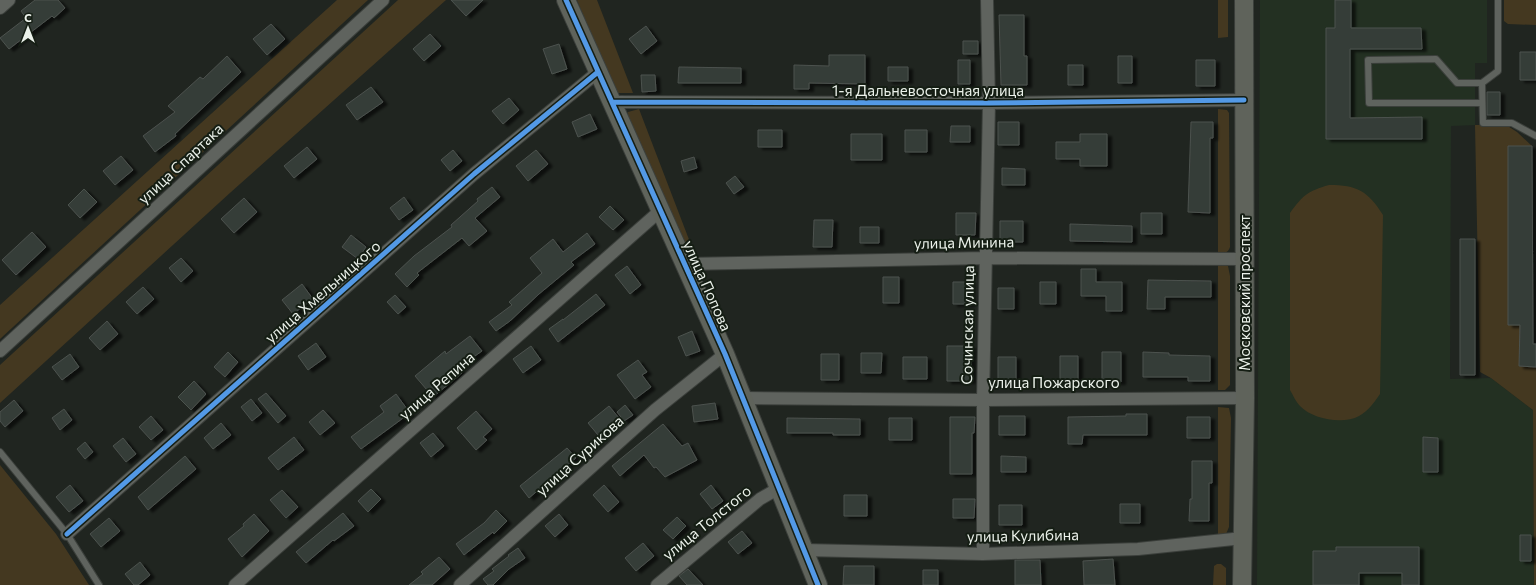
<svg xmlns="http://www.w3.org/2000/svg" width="1536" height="585" viewBox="0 0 1536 585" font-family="Commissioner,sans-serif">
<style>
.built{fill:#233022}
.green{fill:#443820}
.building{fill:#363c38;stroke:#4c524e;filter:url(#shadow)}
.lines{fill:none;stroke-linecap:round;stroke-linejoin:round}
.lane-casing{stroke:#3b3f3b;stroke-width:8}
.street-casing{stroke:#3b3f3b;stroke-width:14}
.secondary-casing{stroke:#3b3f3b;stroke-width:20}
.lane{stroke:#5f635e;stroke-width:6}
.street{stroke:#5f635e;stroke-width:12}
.secondary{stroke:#5f635b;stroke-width:18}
.cycleway-casing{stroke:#151e14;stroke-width:8}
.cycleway{stroke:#5399e6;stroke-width:5}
.labels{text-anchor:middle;stroke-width:4;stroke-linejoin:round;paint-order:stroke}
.street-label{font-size:15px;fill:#ebf1ea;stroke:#151e14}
</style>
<defs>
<filter id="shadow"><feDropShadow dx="4.5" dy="2.5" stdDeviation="1" flood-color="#0009"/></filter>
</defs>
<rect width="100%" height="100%" fill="#202520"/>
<path class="built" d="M1260 0H1487V63H1475V125L1451 126 1450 379 1491 378 1533 410 1534 585H1257Z"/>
<path class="green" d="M337 0H368L0 339V305Z
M398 0H446L231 192 0 403V365Z
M577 0H597L633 93H618L613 89Z
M1218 0H1228V37L1218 38Z
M1504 0H1536V25L1508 24 1504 21Z
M639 109 693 250H687L627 116 628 112Z
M1218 109 1227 110 1229 113 1230 247C1228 253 1225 253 1218 254Z
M1475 125H1506L1517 132 1532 146H1508V325H1533L1519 344V366L1536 367V585H1534L1533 410 1491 378 1480 372Z
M1329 185C1357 185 1368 191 1383 215L1380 394C1374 403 1368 411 1359 416 1343 425 1312 419 1300 406 1296 402 1293 395 1290 390V213C1303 195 1308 191 1329 185Z
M1223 264 1228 266 1230 276V385L1225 390H1218V265Z
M1218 407 1229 408 1231 418 1229 527 1226 534 1218 535Z
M0 465 56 534 89 585H0Z
M1217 564H1221L1226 568V585H1213L1214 566Z"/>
<path class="building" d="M35 0H58L65 8 54 18 52 16 9 49 0 38 26 18 21 11Z
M451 0H483L466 16Z
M1335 0H1351V28H1421L1422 49H1350V118L1422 117V139H1326V28H1335Z
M999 15H1024V56H1027V85H1001Z
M271 24 285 39 267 55 253 39Z
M646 26 657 41 641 54 629 39Z
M430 34 441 46 424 61 413 49Z
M963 41H978V54H963Z
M559 44 567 69 552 74 543 49Z
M1520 52H1536V80H1520Z
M829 55H865V84L809 83V89H794V65L829 66Z
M227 56 241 72 175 134 176 136 155 152 143 136 175 112 168 106 200 77 203 79Z
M1118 56H1132V83H1118Z
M958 60H970V84H958Z
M1196 60H1215V86H1196Z
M1068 65H1083V85H1068Z
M679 67 741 68V83H678Z
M888 67H908V81H888Z
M641 75H655L656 91 642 92Z
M371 87 383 102 357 120 346 105Z
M1487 92H1500V115H1487Z
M509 98 519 110 503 124 492 111Z
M590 114 597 129 578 137 572 122Z
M998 122H1019V145H998Z
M1191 122H1213V138H1210V213L1188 212Z
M951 126H970V142H950Z
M758 130H782V147H758Z
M905 130H927V152H905Z
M851 134H882V160H851Z
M1080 134H1107V166H1080V159H1056V142H1080Z
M1508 146H1532L1533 344H1536V367L1519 366 1520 325H1508Z
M307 147 317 159 294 178 284 166Z
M453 150 462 161 450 171 441 160Z
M536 150 548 164 528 181 516 166Z
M121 156 133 170 115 185 103 171Z
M694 157 697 168 684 172 681 161Z
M1002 168 1025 169V185H1002Z
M735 176 744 187 734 194 726 183Z
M492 187 500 197 475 218 487 231 469 246 462 238 417 273 419 275 407 287 395 274 414 256 452 227 451 225 478 201 477 199Z
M84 189 97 202 80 218 68 205Z
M404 197 413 210 399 220 390 208Z
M244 198 257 212 234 233 221 219Z
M610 206 624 220 613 230 599 217Z
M956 213H976L975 235H956Z
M1141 213H1162V234H1141Z
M814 220H833L832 247H813Z
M1000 221H1023V242H1000Z
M1070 224 1132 226V242L1070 241Z
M860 227H879V243H860Z
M32 232 46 247 16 275 2 260Z
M587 233 595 244 571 262 574 265 539 294 510 321 496 331 489 322 512 305 509 302 542 273 530 258 553 239 563 252Z
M351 235 366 247 358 259 342 247Z
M1460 239H1475V375H1460Z
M181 258 193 271 181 282 169 268Z
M627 266 641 285 630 294 615 275Z
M1081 269H1096V282H1122V311H1106V296H1081Z
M883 277H899V303H883Z
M1148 280 1211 281V297H1165V309H1147Z
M953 282H970V304H953Z
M1040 282H1056V304H1040Z
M302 284 313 299 293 314 282 300Z
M143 287 154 299 137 314 126 302Z
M998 288H1014V309H998Z
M596 294 605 305 558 342 549 329 563 319V320Z
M395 295 406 307 398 314 387 302Z
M107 321 118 334 100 350 89 338Z
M692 331 700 351 686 356 678 337Z
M470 336 482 351 458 368 462 373 433 397 415 376 445 351 446 354Z
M316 343 326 357 308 370 298 356Z
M531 346 541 360 523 373 513 359Z
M947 346H971V381H947Z
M228 352 238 362 225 377 214 367Z
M1102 352H1121V382H1102Z
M1143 352 1169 353V355L1210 356V381H1188V377H1143Z
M861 353H882L881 373H861Z
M70 354 79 367 62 380 52 367Z
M821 354H839V380H821Z
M1060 356H1078V381H1060Z
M903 357H927V379H903Z
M998 357H1016V383H998Z
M638 360 647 372 642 375 651 387 635 399 617 375Z
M194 381 206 394 191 410 178 397Z
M266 393 286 416 278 423 258 399Z
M396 394 410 413 361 449 351 437 384 412 380 406Z
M251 399 262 413 252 421 241 407Z
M14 400 23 411 5 427 0 421V412Z
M715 403 718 419 694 422 692 406Z
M625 405 633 415 624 421 617 412Z
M609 406 619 418 598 435 588 423Z
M64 409 72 420 60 430 52 418Z
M323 410 335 423 320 435 309 422Z
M476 411 492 429 483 437 487 440 476 450 457 428Z
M1126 414H1147V435H1083L1082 444H1068V417L1126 416Z
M151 416 163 430 151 440 139 427Z
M999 416H1025V435H999Z
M950 417H975L974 433H972V474H950Z
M1187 417H1210V438H1187Z
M787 418 860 419V435H833V433H787Z
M889 418H912V440H889Z
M221 423 231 435 213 449 204 438Z
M663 424 682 446 688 443 697 460 665 477 656 467 654 468 644 455 620 476 612 466Z
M433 433 444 446 431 457 420 443Z
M294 437 304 450 278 470 268 458Z
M1423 437 1438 438V472H1423Z
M123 438 136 454 126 462 113 446Z
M85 442 93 452 85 459 77 449Z
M567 448 576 458 529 498 520 486Z
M185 456 196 469 148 510 138 497Z
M1001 456 1026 457V472H1001Z
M1192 461H1212V483H1209V521H1189L1190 499H1192Z
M70 485 83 501 69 512 56 497Z
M604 485 619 502 608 512 593 495Z
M711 485 723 501 712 509 700 494Z
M371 489 381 499 368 512 358 501Z
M282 490 298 507 286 518 270 500Z
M844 495H867V516H844Z
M953 499H975L974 518H953Z
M1120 504H1140V523H1120Z
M999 505H1022V525H999Z
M496 510 507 521 494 534 493 532 464 555 456 544 484 523Z
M343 513 354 526 334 541 333 540 306 563 296 552Z
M254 514 269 531 242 557 228 539 244 526 243 524Z
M559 514 568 525 555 537 545 526Z
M677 517 686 526 673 539 663 530Z
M109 518 120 531 101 547 90 534Z
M742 531 752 543 738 554 728 542Z
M1520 535H1531V561H1520Z
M643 543 654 556 636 571 625 558Z
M1336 547H1419V585H1402V573H1359V585H1313V551H1336Z
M518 548 525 558 509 569 493 585H488L483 579 494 571 492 569 509 556 508 555Z
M439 557 450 569 432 585H409L423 574 421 572Z
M1113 559 1115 585H1084L1083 561Z
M1015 560H1040L1041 585H1015Z
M140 562 150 575 138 585H134L125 574Z
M844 566H874V585H843Z
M688 569 703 585H687L679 576Z
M923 570H938V585H923Z"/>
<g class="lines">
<defs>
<path id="lane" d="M1498 0V71L1482 83 1483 123H1512L1536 136
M1482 83H1457L1436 59 1368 60 1369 103H1482
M0 452 67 534 99 585"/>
<path id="street" d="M0 8 9 0
M612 102 989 103 1244 100
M685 264 985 258 1245 259
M0 351 383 0
M743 398 983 400 1245 398
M67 534 474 174 598 72
M804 550 983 554 1138 549 1243 538
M983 554V400L989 103 987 0
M235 585 661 210
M460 585 655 410 725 354
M657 585 760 499 779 488"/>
<path id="secondary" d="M566 0 725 354 818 585
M1242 585 1245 398 1244 0"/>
</defs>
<use href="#lane" class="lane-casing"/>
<use href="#street" class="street-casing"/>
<use href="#secondary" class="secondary-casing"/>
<use href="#lane" class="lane"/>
<use href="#street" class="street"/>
<use href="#secondary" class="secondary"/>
<defs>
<path id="cycleway" d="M566 0 725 354 818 585
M612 102 989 103 1244 100
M67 534 474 174 598 72"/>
</defs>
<use href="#cycleway" class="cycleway-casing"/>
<use href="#cycleway" class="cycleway"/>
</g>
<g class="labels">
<g class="street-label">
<text x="928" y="96">1-я Дальневосточная улица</text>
<text transform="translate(181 164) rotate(-43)" y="5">улица Спартака</text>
<text transform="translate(964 243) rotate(-1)" y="5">улица Минина</text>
<text transform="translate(707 286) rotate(66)" y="5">улица Попова</text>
<text transform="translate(323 292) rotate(-41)" y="5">улица Хмельницкого</text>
<text transform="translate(1245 293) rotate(-90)" y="5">Московский проспект</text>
<text transform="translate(968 325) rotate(-89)" y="5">Сочинская улица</text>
<text x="1054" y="388">улица Пожарского</text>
<text transform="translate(437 386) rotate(-41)" y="5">улица Репина</text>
<text transform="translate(580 456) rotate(-42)" y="5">улица Сурикова</text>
<text transform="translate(707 523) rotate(-39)" y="5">улица Толстого</text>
<text transform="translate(1023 536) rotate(-1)" y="5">улица Кулибина</text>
</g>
</g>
<g transform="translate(28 28)" stroke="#151e14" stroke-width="3" paint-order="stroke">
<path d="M0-3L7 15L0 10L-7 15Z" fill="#ebf1ea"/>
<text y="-6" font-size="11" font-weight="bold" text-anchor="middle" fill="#ebf1ea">С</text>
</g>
</svg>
